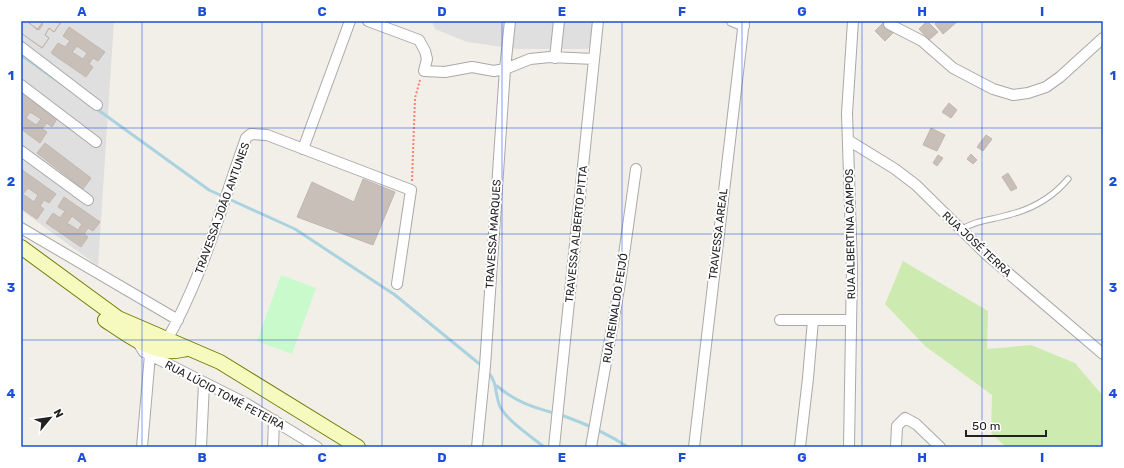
<svg xmlns="http://www.w3.org/2000/svg" width="1124" height="468" viewBox="0 0 1124 468" font-family="Rubik,sans-serif">
<style>
.residential{fill:#e0dfdf}
.grass{fill:#cdebb0}
.park{fill:#c8facc}
.lines{fill:none;stroke-linecap:round;stroke-linejoin:round}
.stream{stroke:#aad3df;stroke-width:3}
.building{fill:#c7bfb8;stroke:#c4b6ab;fill-rule:evenodd}
.service-casing{stroke:#a9a9a9;stroke-width:7}
.minor-casing{stroke:#a9a9a9;stroke-width:12}
.secondary-casing{stroke:#707d05;stroke-width:16}
.path{stroke:#fa8072;stroke-width:2;stroke-dasharray:2 2;stroke-linecap:butt}
.service{stroke:#fff;stroke-width:5}
.minor{stroke:#fff;stroke-width:10}
.secondary{stroke:#f7fabf;stroke-width:14}
.grid{fill:none;stroke:#1d4ed8;stroke-width:1;stroke-opacity:0.55}
.labels{text-anchor:middle;stroke-width:4;stroke-linejoin:round;paint-order:stroke}
.street-label{font-size:11px;fill:#222;stroke:#fff}
.neatline{fill:none;stroke:#1d4ed8;stroke-width:1.5}
.grid-label{font-size:13px;text-anchor:middle;font-weight:bold;fill:#1d4ed8}
</style>
<rect width="100%" height="100%" fill="#f2efe9"/>
<path class="residential" d="M21 21H114L98 266 21 210Z
M432 21H594L593 43 587 49H518L467 42 435 29Z"/>
<path class="grass" d="M903 261 988 311 987 349 1031 345 1075 363 1103 396V447H1006L991 433 992 395 925 346 885 304Z"/>
<path class="park" d="M281 275 316 288 292 354 257 341Z"/>
<g class="lines">
<path class="stream" d="M21 55 62 84
M94 107 209 190 295 229 395 295 482 366
M488 372C497 382 495 392 499 404 504 419 532 437 544 447
M497 386C518 404 537 408 564 416 586 424 608 434 628 447"/>
</g>
<path class="building" d="M21 21H30L29 23 39 30 43 24 39 21 61 22 54 32 49 28 45 35 49 38 42 48 21 33Z
M21 21H28L37 30 42 23 39 21 61 22 54 32 49 28 45 35 49 38 42 48 21 33Z
M885 21 895 31 885 41 875 31Z
M927 21 938 32 929 40 919 29Z
M938 21H958L943 34 935 24Z
M69 27 105 52 98 61 93 58 89 64 93 67 86 77 51 53 58 43 65 47 70 41 63 36ZM77 46 87 53 83 59 72 52Z
M23 92 58 117 52 127 47 123 42 129 47 132 40 143 21 129V110L23 107 21 105V95ZM30 112 41 119 36 125 26 118Z
M949 103 957 110 951 118 942 112Z
M931 128 945 135 937 151 923 145Z
M986 135 992 139 983 151 977 147Z
M45 143 91 178 83 189 37 153Z
M971 154 977 160 973 164 967 159Z
M938 155 943 158 937 166 933 163Z
M21 169 56 194 49 203 44 200 40 206 44 209 37 219 21 208ZM28 188 38 195 34 202 23 194Z
M1008 173 1017 188 1011 191 1002 177Z
M363 179 395 192 373 245 297 217 312 182 354 202Z
M64 197 100 222 93 231 88 228 84 234 88 237 81 247 46 223 53 213 60 218 65 211 58 207ZM72 216 82 224 78 230 67 223Z"/>
<g class="lines">
<defs>
<path id="service" d="M961 230C976 220 992 220 1008 215 1033 209 1052 198 1068 179"/>
<path id="minor" d="M368 21 419 40 425 51 427 59 424 71 445 72 472 67 494 71 505 69 530 59 550 57 594 59
M732 21 744 26
M889 24 922 41 953 68 993 89 1013 95 1028 93 1046 87 1060 77 1103 38
M21 47 97 105
M555 58 559 21
M21 85 96 142
M848 140 895 169 916 185 987 255 1103 354
M303 149 350 21
M21 151 88 200
M21 228 178 320
M780 320H851
M137 341 144 352 247 404 317 447
M164 345C202 280 221 208 246 138L251 134 267 135 411 190 397 284
M142 447 150 355
M201 447 204 383
M273 447 274 420
M477 447 485 366 505 69 510 21
M554 447 598 21
M591 447 620 283 636 169
M694 447 744 21
M800 447 808 378 813 320
M849 447 852 268 847 113 853 21
M896 447 897 426 905 418 916 424 940 447"/>
<path id="secondary" d="M21 247 118 318 220 362 358 447
M105 320C123 332 145 349 168 351 174 352 181 350 187 349"/>
</defs>
<use href="#service" class="service-casing"/>
<use href="#minor" class="minor-casing"/>
<use href="#secondary" class="secondary-casing"/>
<path class="path" d="M412 181 415 98 420 80"/>
<use href="#service" class="service"/>
<use href="#minor" class="minor"/>
<use href="#secondary" class="secondary"/>
</g>
<path class="grid" d="M142 21V447M262 21V447M382 21V447M502 21V447M622 21V447M742 21V447M862 21V447M982 21V447M21 128H1103M21 234H1103M21 340H1103"/>
<g class="labels">
<g class="street-label">
<text transform="translate(222 208) rotate(-70)" y="4">TRAVESSA JOÃO ANTUNES</text>
<text transform="translate(493 234) rotate(-86)" y="4">TRAVESSA MARQUES</text>
<text transform="translate(576 234) rotate(-84)" y="4">TRAVESSA ALBERTO PITTA</text>
<text transform="translate(718 234) rotate(-83)" y="4">TRAVESSA AREAL</text>
<text transform="translate(850 234) rotate(-91)" y="4">RUA ALBERTINA CAMPOS</text>
<text transform="translate(977 244) rotate(43)" y="4">RUA JOSÉ TERRA</text>
<text transform="translate(615 308) rotate(-81)" y="4">RUA REINALDO FEIJÓ</text>
<text transform="translate(225 395) rotate(28)" y="4">RUA LÚCIO TOMÉ FETEIRA</text>
</g>
</g>
<rect width="1124" height="468" fill="none" stroke="#ffffff" stroke-width="44"/>
<g transform="translate(50 418) rotate(61)" stroke="#ffffff" stroke-width="3" paint-order="stroke">
<path d="M0-3L7 15L0 10L-7 15Z" fill="#222222"/>
<text y="-6" font-size="11" font-weight="bold" text-anchor="middle" fill="#222222">N</text>
</g>
<path d="M966 430v6h80v-6" fill="none" stroke="#222222" stroke-width="2"/>
<text x="972" y="430" font-size="12" fill="#222222" stroke="#ffffff" stroke-width="3" paint-order="stroke">50 m</text>
<rect x="22" y="22" width="1080" height="424" class="neatline"/>
<g class="grid-label">
<text x="82" y="16">A</text>
<text x="202" y="16">B</text>
<text x="322" y="16">C</text>
<text x="442" y="16">D</text>
<text x="562" y="16">E</text>
<text x="682" y="16">F</text>
<text x="802" y="16">G</text>
<text x="922" y="16">H</text>
<text x="1042" y="16">I</text>
<text x="11" y="80">1</text>
<text x="1113" y="80">1</text>
<text x="11" y="186">2</text>
<text x="1113" y="186">2</text>
<text x="11" y="292">3</text>
<text x="1113" y="292">3</text>
<text x="11" y="398">4</text>
<text x="1113" y="398">4</text>
<text x="82" y="462">A</text>
<text x="202" y="462">B</text>
<text x="322" y="462">C</text>
<text x="442" y="462">D</text>
<text x="562" y="462">E</text>
<text x="682" y="462">F</text>
<text x="802" y="462">G</text>
<text x="922" y="462">H</text>
<text x="1042" y="462">I</text>
</g>
</svg>
